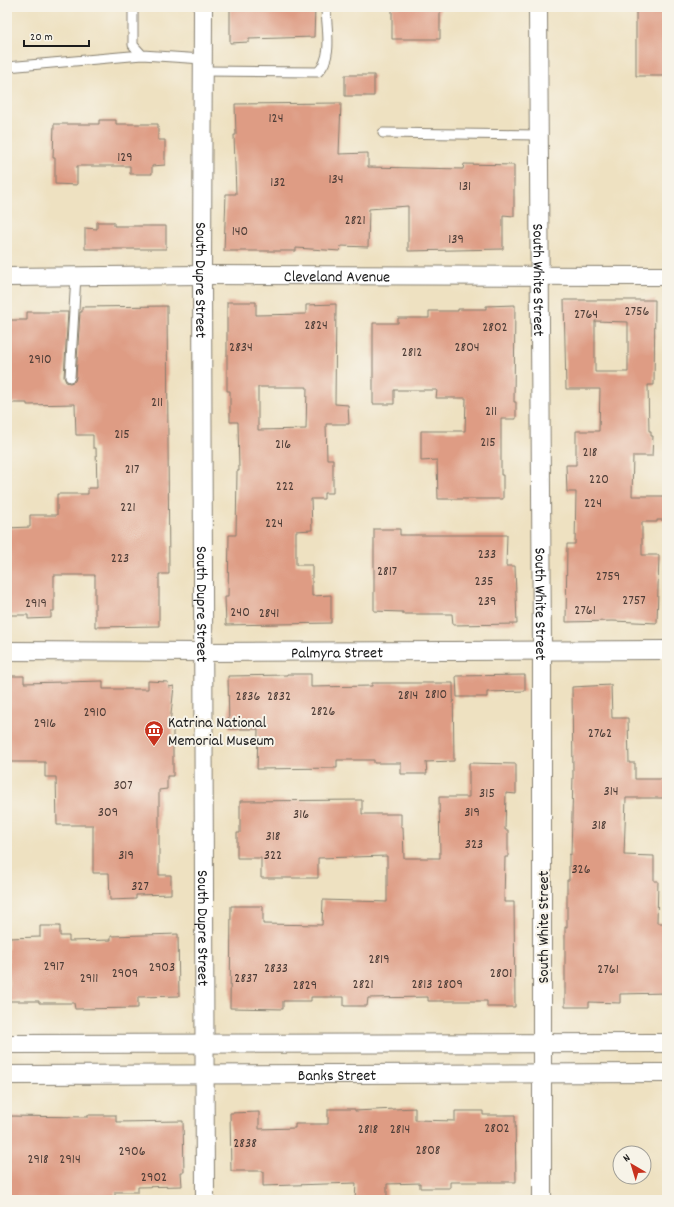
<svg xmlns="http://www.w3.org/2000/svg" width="674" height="1207" viewBox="0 0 674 1207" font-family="Dekko,sans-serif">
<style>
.building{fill:#de9c84;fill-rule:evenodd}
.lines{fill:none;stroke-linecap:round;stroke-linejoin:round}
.lane-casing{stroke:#857e6e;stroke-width:11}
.street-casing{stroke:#857e6e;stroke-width:20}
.lane{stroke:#fff;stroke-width:9}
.street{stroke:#fff;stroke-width:18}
.labels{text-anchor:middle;stroke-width:4;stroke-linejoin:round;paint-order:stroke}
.number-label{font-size:14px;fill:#4c3c36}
.street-label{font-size:16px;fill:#1c1c1c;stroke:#f7f3e8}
.poi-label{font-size:16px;fill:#1c1c1c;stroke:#f7f3e8;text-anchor:start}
</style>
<rect width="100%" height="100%" fill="#f7f3e8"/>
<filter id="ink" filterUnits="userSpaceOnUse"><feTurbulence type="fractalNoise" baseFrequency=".025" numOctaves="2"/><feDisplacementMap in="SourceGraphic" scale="8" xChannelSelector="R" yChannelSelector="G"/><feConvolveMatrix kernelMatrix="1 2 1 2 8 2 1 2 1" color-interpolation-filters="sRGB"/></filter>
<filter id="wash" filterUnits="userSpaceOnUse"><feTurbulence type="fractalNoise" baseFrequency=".012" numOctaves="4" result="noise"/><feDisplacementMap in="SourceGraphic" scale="16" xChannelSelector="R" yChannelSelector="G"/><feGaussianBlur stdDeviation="0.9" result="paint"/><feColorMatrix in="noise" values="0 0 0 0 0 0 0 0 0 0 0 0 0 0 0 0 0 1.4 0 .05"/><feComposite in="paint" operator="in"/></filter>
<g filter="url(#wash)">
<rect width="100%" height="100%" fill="#eee1c1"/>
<g id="blocks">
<path class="building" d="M230 7H315L314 37 249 39V42L230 43Z
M392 7H440V39H392Z
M636 7H660V11H665V43H667V76H636Z
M345 75H374V96H345Z
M341 103 339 154 368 153V167L463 169 464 164 514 165V216L503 215V249L408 251V206L369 209 368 247 341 246 340 251 296 248V251H224L226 194H236L234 135H236L235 104Z
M99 120H116V124H158V140H165V165L152 166V174H130V166H77V185L55 184V158H53L54 124H99Z
M97 222H114V226H166V249H85V228L97 229Z
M564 300H655L654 385H648L649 431H651V436H653L652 456H633L632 496H667V520H657V522H642V555H659L657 623 613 621 566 622 567 544H575L576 492H567L566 465H576V431H599L600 389H566ZM595 321 628 322V372H595Z
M227 302H256V315L306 314V305L336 304 335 404 348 405 349 424H326L327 459H333V493H324V499H311L312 530 296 531V565H312V596L331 595V623L226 625 225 597H228L229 535H236L237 471H239L238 422H230V391H227ZM258 387H307L306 429 258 430Z
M515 305 514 402H516V419H501V475H503V499H438L437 460 421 461V431H465L466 398H436L437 390H394V404H373V323H398V318H429V311H458V309H486V306Z
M167 306 169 574H159V626L95 627V575H54V611H51V618L28 619V615H7V528L30 527V515H57V494H88V488H97L96 448H93V435H76L75 404 27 405V403H7V320H27V312H68L64 377 66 382 70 383 75 381 76 377 80 312H82V307Z
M374 529H400V535H507L506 566H515L517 624 453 625 452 614H403V612L374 611Z
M287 674H311V687L372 686V683H453L454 761 426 762 427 774H401V763H374V760H337V768L257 769 258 729H229L228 676 287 675Z
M525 675V691L487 692V697H457L456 676Z
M7 676H24V683L103 681V689H148V681L168 682 169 687 174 686 170 724H173V776H167V789L159 790V875H171V894L136 895V899L110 900 109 873H93V825H57L56 777H45V762H7Z
M611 685 612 718H628L629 763H635V779H667V798H626L624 855 654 856V881H658L657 923H667V993L620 994V1003L589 1002V1007H565V927H567V880H569V854L571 855 573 775 572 687Z
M469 763 516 764V794L506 793 505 830H508V857H505L504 902H514L515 1007H487V1001H428V997L368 998 367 1006H344V997H311V1001H283V1009L230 1008 231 906H263V924L322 925 323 900 387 902V856L318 858V878H261V858H237V833H240V801L362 800V814H401V827H403L404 858H440L439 797H469Z
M40 926H60V936H69V941L111 940V936L178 934 179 996 138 997V1008L75 1009 74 1003H39V1001H9L8 938 40 937Z
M415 1108V1120L455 1121V1111H483V1115H515L516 1182H450V1188H420V1183L387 1184V1200H355L356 1183 263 1186V1171H231L230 1113 259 1112V1129L295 1128V1124H328V1109H355V1111Z
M88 1115H116V1122L183 1121 184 1172H181L182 1186 138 1187V1192H115V1200H7V1116L88 1117Z"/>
</g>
</g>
<g filter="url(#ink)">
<use href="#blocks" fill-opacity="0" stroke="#857e6e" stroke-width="1"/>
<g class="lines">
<defs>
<path id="lane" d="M133 7V45L142 55 203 59
M7 67 142 55
M204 71 318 72C334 57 326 27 326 7
M383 133 538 135
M70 377 76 276"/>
<g id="street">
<path id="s1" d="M203 7 202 275 205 1200"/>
<path id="s2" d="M538 7 542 650V1200"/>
<path id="s3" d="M7 277 202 275 667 276"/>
<path id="s4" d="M7 651 204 652 667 650"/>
<path d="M7 1044 667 1043"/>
<path id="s5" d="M7 1075 667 1073"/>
</g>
</defs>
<use href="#lane" class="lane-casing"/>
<use href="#street" class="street-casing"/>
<use href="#lane" class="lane"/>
<use href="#street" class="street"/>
</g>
</g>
<defs>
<symbol id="museum-pin" viewBox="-11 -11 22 30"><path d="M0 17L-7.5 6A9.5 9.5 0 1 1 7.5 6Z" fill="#c8321e" stroke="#f7f3e8"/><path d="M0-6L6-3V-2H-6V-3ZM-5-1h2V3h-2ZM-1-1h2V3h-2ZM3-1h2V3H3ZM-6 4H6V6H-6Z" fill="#fff"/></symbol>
</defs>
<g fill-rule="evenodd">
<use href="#museum-pin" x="143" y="719" width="22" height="30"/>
</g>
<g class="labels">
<g class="number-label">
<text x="276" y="122">124</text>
<text x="125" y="161">129</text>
<text x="336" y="183">134</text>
<text x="278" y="186">132</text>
<text x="465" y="190">131</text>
<text x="355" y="224">2821</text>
<text x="240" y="235">140</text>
<text x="456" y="243">139</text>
<text x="637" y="315">2756</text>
<text x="586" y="318">2764</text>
<text x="316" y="329">2824</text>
<text x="495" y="331">2802</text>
<text x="241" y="351">2834</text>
<text x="467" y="351">2804</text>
<text x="412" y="356">2812</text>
<text x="40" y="363">2910</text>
<text x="157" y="406">211</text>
<text x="491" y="415">211</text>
<text x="122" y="438">215</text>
<text x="488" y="446">215</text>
<text x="283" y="448">216</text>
<text x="590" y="456">218</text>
<text x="132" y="473">217</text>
<text x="599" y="483">220</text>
<text x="285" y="490">222</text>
<text x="593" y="507">224</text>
<text x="128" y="511">221</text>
<text x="274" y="527">224</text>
<text x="487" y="558">233</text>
<text x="120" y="562">223</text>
<text x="387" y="575">2817</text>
<text x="608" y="580">2759</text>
<text x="484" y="585">235</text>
<text x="634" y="604">2757</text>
<text x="487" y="605">239</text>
<text x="36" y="607">2919</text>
<text x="585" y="614">2761</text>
<text x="240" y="616">240</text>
<text x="269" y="617">2841</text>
<text x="436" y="698">2810</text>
<text x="408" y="699">2814</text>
<text x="248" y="700">2836</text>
<text x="279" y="700">2832</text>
<text x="323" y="715">2826</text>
<text x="95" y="716">2910</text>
<text x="45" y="727">2916</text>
<text x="600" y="737">2762</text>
<text x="123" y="789">307</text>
<text x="611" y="795">314</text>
<text x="487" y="797">315</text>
<text x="108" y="816">309</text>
<text x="472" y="816">319</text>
<text x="301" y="818">316</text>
<text x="599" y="829">318</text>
<text x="273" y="840">318</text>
<text x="474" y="848">323</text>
<text x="126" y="859">319</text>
<text x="273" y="859">322</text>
<text x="581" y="873">326</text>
<text x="140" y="890">327</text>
<text x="379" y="963">2819</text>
<text x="54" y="970">2917</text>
<text x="162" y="971">2903</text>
<text x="276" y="972">2833</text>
<text x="608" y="973">2761</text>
<text x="125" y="977">2909</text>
<text x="501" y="977">2801</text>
<text x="89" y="982">2911</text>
<text x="246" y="982">2837</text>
<text x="363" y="988">2821</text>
<text x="422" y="988">2813</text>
<text x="450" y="988">2809</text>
<text x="305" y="989">2829</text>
<text x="497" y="1132">2802</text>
<text x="368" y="1133">2818</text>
<text x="400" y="1133">2814</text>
<text x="245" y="1147">2838</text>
<text x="428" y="1154">2808</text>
<text x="132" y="1155">2906</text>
<text x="38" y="1163">2918</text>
<text x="70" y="1163">2914</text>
<text x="154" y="1181">2902</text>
</g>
<g class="street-label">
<text dy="6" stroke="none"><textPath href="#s3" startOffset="330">Cleveland Avenue</textPath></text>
<text dy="6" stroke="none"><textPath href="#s1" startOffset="273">South Dupre Street</textPath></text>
<text dy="6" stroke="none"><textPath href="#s2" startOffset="273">South White Street</textPath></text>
<text dy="6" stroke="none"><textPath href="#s1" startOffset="597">South Dupre Street</textPath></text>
<text dy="6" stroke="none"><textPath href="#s2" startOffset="597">South White Street</textPath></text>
<text dy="6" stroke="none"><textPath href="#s4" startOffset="330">Palmyra Street</textPath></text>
<text dy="6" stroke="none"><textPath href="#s1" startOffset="921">South Dupre Street</textPath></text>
<text transform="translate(542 927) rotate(-90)" y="6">South White Street</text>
<text dy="6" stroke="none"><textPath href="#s5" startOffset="330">Banks Street</textPath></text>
</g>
<g class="poi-label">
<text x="168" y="727">Katrina National<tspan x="168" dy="18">Memorial Museum</tspan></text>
</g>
</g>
<rect width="674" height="1207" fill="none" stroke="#f7f3e8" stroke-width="24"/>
<g transform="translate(632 1165) rotate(322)"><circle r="19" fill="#f7f3e8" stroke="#9f9d96"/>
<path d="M0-3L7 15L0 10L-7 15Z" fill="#c8321e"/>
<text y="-6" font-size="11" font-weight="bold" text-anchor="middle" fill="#1c1c1c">N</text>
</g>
<path d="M24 40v6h65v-6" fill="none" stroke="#1c1c1c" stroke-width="2"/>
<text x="30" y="40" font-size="12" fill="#1c1c1c" stroke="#f7f3e8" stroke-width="3" paint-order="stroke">20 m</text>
</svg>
